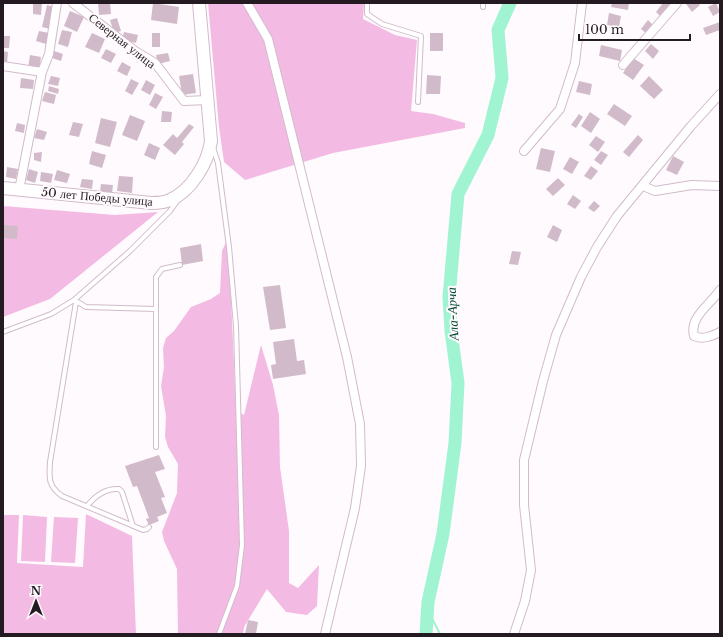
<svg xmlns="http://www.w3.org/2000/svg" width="723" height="637" viewBox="0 0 723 637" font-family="'Libre Baskerville',serif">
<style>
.green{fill:#f3bbe3}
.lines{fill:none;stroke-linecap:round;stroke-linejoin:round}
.stream{stroke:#a1f4d1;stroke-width:2}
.river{stroke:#a1f4d1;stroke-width:13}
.building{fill:#d1bbca}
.lane-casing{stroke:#d2bbcb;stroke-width:6}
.street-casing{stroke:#d2bbcb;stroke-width:10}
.secondary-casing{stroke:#d2bbcb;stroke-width:14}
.lane{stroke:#fff;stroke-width:4}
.street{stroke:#fff;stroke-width:8}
.secondary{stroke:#fff;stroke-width:12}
.labels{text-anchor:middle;stroke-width:4;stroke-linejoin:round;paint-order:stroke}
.street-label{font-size:12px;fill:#231b21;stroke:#fffafd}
.water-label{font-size:13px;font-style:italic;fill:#054c36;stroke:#fffafd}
</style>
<rect width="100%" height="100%" fill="#fffafd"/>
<path class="green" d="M208 3H364L363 19 395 35 417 40 411 111 433 114 465 123V128L333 153 245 180 224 162 219 127Z
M3 206 115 215 158 212 50 299 3 317Z
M226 242 229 252 236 410 244 415 261 345 273 385 279 415 280 467 289 531V583L298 588 319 565 317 606 307 615 286 612 267 589 244 627 243 634H178L177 569 164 541 162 532 177 493 178 464 168 447 165 437 166 416 161 386 164 367 163 348 166 338 174 331 191 307 211 299 220 293 222 251Z
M86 514 132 536 136 634H3V515H19L17 563 83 567Z
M23 515 47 517 45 562 21 561Z
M54 517 78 518 75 563 51 562Z"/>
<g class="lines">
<path class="stream" d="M428 610 440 634"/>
<path class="river" d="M426 634 428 602 443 534 455 443 458 383 451 331 449 297 458 194 488 135 502 78 498 30 510 3"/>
</g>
<path class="building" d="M33 3H42L41 15 33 14Z
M98 3H110L111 14 99 15Z
M153 3 179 7 177 24 151 20Z
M612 3H629L628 10 611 7Z
M663 3H675L662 18 656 12Z
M687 3H698L700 5 692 12 686 4Z
M716 3 720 12 713 16 708 7Z
M47 5 54 7 50 29 42 27Z
M70 11 84 17 77 32 64 26Z
M609 13 621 16 619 27 607 25Z
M117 18 121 31 114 33 110 20Z
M648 20 655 27 648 35 641 29Z
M720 22V30L706 35 703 28Z
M62 30 72 32 68 47 58 44Z
M39 31 49 33 46 44 36 41Z
M124 32 138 35 136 43 122 40Z
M92 33 105 39 99 53 85 47Z
M152 33H160V47H152Z
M430 33H443V51H430Z
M3 36H10L9 48H3Z
M651 44 659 51 653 59 645 51Z
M601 45 622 50 620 61 599 56Z
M106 49 116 54 111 63 101 58Z
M3 51 8 52 7 64 3 63Z
M54 51 63 54 61 61 52 58Z
M168 53 170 61 158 64 156 55Z
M30 55 41 57 39 70 28 68Z
M633 58 644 65 633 80 623 73Z
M122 62 131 67 127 76 117 71Z
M193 74 196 93 182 95 179 76Z
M427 75 441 76 440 94H426Z
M51 76 60 78 58 86 48 84Z
M649 76 663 90 654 99 640 86Z
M21 78 34 80 33 89 20 88Z
M131 79 139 83 132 95 125 91Z
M146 80 155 85 150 95 141 90Z
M579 81 592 84 590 95 576 92Z
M49 86 59 89 58 94 48 91Z
M45 92 56 95 54 104 42 101Z
M155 93 163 97 156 109 149 105Z
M614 104 632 116 625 126 607 114Z
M162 111 172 112 171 122H161Z
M590 112 600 119 591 133 581 126Z
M579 114 583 117 576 128 571 125Z
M130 115 145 121 137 141 122 135Z
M101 118 117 122 110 147 95 143Z
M73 122 83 124 79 137 69 135Z
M17 123 25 125 24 133 15 131Z
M189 124 194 127 182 142 184 144 175 155 163 145 173 134 177 138Z
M37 129 47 132 44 140 34 138Z
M638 135 643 140 629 157 623 152Z
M596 136 605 142 598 152 589 145Z
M149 143 160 148 155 160 144 155Z
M541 148 555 151 550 172 536 169Z
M92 151 106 155 102 168 89 164Z
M601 151 608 155 601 165 594 160Z
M42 152 41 162 34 160V153Z
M673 156 684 162 677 175 666 170Z
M570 157 579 162 572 174 563 169Z
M591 166 598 171 591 180 584 176Z
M7 167 18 169 16 179 6 177Z
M29 169 38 172 35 183 26 180Z
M57 170 70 174 67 183 54 180Z
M41 172 53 174 51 183 40 181Z
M119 176 133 177 132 193 117 191Z
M558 178 565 185 553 196 546 189Z
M82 179 93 180 92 189 80 187Z
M101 184 113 185 112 194 100 192Z
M573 195 581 201 575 209 567 204Z
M594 201 600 206 594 212 588 208Z
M3 225 18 226 17 239 3 238Z
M553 225 562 230 557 242 547 237Z
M201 244 203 261 182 265 180 248Z
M512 251 521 252 518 265 509 264Z
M280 285 286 328 270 330 263 287Z
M294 339 297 361 304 360 306 374 273 379 271 365 276 364 273 342Z
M159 455 165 469 155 472 165 497 161 498 167 513 157 517 159 521 149 525 146 519 149 518 137 486 133 487 125 466Z
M248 620 258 622 256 634H245Z"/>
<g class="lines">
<defs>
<path id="lane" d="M367 3V14L382 24 421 36 418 102
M483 7V3
M213 148 218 163 229 247 236 326 242 545 237 586 219 634
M76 301 86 307 156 309
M76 302 50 462C49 478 48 486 62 496L143 530 147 529 149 527
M3 332 51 314 74 300 130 251 170 211 177 201
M156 447V277L162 269 180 265
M87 506C95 496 105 488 119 489L122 492 133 526"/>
<path id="street" d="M73 3 135 51 155 63 184 101 208 100
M247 3 268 39 347 357 360 424 361 466 355 508 325 634
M623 65 677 3
M3 66 42 72
M524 151 560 109 575 63 582 3
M643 186 655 191 692 185 720 186
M19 190 42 72 49 54 57 3
M720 290C710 305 689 317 694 336 703 340 712 336 720 332
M514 634 525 601 531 570 524 505V460L543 381 556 335 581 277 597 247 617 216 691 126 720 94"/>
<path id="secondary" d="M3 188 151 203C157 203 164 203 170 200 191 191 208 163 211 141L199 3"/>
</defs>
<use href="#lane" class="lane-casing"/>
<use href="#street" class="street-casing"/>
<use href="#secondary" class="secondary-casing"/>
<use href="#lane" class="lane"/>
<use href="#street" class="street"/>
<use href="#secondary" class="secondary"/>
</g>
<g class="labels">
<g class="street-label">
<text transform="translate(122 41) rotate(38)" y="4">Северная улица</text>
<text transform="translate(97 197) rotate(5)" y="4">50 лет Победы улица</text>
</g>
<g class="water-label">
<text transform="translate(452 314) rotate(-93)" y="5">Ала-Арча</text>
</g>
</g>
<rect width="723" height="637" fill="none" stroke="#231b21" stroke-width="8"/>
<g transform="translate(36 601)" stroke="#fffafd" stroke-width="3" paint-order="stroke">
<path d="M0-3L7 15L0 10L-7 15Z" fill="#231b21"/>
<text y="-6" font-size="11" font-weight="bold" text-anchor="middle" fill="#231b21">N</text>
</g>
<path d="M579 34v6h111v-6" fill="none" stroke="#231b21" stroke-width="2"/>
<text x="585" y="34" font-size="12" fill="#231b21" stroke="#fffafd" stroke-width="3" paint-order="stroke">100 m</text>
</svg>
